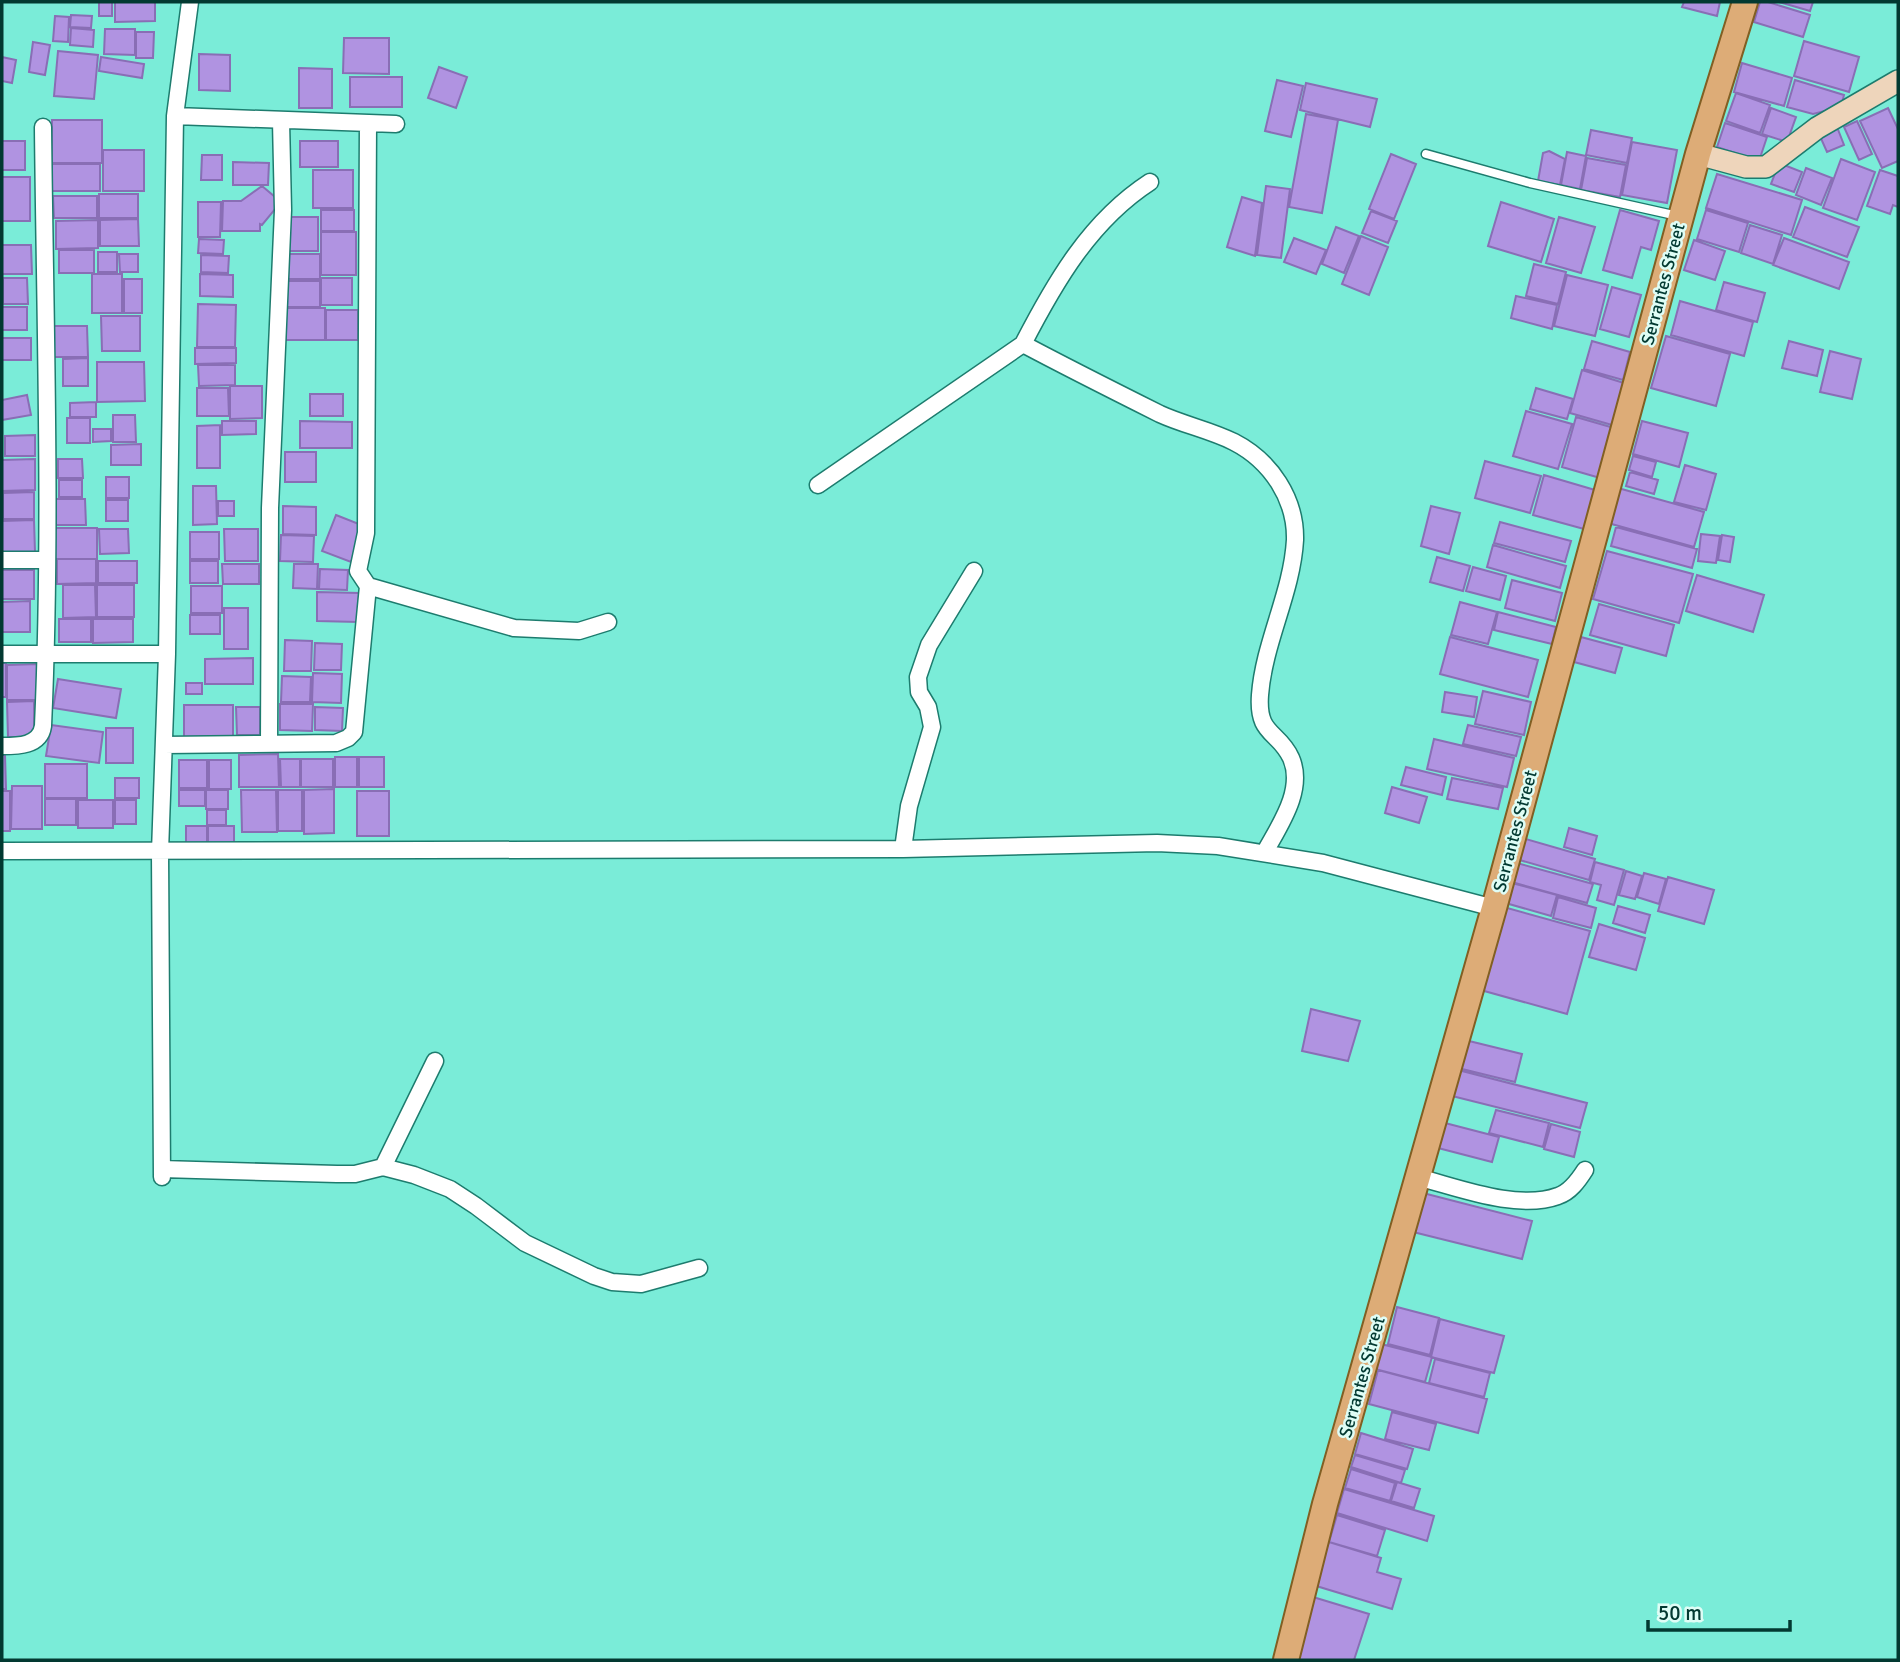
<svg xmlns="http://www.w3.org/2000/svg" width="1900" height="1662" viewBox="0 0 1900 1662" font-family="Signika,sans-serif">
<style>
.building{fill:#b093e1;stroke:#896eb5;stroke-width:2}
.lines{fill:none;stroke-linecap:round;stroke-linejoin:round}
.lane-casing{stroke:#1d7c6e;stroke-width:11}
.street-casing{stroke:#1d7c6e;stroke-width:19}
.secondary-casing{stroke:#1d7c6e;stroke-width:24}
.primary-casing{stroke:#815f23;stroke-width:28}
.lane{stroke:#fff;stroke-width:8}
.street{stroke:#fff;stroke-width:16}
.secondary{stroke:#eed5bb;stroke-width:21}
.primary{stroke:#ddac77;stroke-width:24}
.labels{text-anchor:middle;stroke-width:5;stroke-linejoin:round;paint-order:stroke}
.street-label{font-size:18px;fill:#023931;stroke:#dffdf6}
</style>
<rect width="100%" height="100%" fill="#7aecd8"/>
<path class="building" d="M99 2H112V16H99Z
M115 2H155V21L115 22Z
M1684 2H1720L1717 16 1682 7Z
M1760 2H1768L1810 15 1803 37 1754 22Z
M1779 2H1813L1810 11Z
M71 15 92 16 91 28 70 27Z
M55 16 69 17 68 42 53 41Z
M71 28 94 30 93 47 70 45Z
M105 29H135V55L104 54Z
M136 32H154L153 58H136Z
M344 38H389V74L343 73Z
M1804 41 1859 57 1849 92 1794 76Z
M33 42 50 45 45 75 29 72Z
M58 51 98 55 94 99 54 96Z
M199 54 230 55V91L199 90Z
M2 57 16 60 12 83 2 81Z
M101 57 144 64 142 78 99 71Z
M1742 63 1792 78 1784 106 1734 92Z
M439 67 467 77 456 108 428 98Z
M299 68 332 69V108H299Z
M350 77H402V107H350Z
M1277 80 1303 86 1291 137 1265 131Z
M1795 80 1844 95 1841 107 1813 114 1787 107Z
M1306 83 1377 99 1370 127 1300 110Z
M1736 93 1770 105 1760 133 1726 121Z
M1771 108 1796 117 1787 142 1762 134Z
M1888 108 1898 129V161L1882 168 1860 121Z
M1306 114 1338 120 1322 213 1289 207Z
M52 120H102V163H52Z
M1857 121 1872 154 1859 160 1844 127Z
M1725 123 1767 137 1759 161 1717 147Z
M1837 127 1844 145 1827 152 1819 134Z
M1591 130 1632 138 1627 163 1586 155Z
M2 141H25V170H2Z
M300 141H338V167H300Z
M1632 142 1677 150 1667 203 1622 195Z
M103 150H144V191H103Z
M1549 151 1565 159 1560 185 1538 181 1543 153Z
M1567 152 1586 156 1580 189 1561 185Z
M1391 154 1416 164 1394 219 1369 209Z
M202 155H222V180H201Z
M1587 158 1626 165 1620 197 1581 190Z
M1841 159 1875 172 1857 220 1823 208Z
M233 162 269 163 268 185H233Z
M1779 163 1802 172 1794 192 1771 184Z
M52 164H100V191H52Z
M1806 168 1832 178 1821 205 1796 195Z
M313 170H353V208H313Z
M1880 170 1898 176V207L1893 205 1890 214 1867 206Z
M1717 174 1802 200 1791 235 1706 208Z
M2 177H30V221H2Z
M262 186 281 202 262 225 260 224V231H222L223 201H241Z
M1266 186 1290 189 1281 258 1257 255Z
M99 194H138V218H99Z
M53 196H97V218H54Z
M1242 197 1262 203 1255 256 1227 247Z
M198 202H221L220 237H198Z
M1501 202 1554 219 1541 262 1488 246Z
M1805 207 1859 227 1847 257 1793 237Z
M321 210H354V231H321Z
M1620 210 1659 221 1651 250 1641 247 1632 278 1603 270Z
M1706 210 1748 223 1739 252 1697 239Z
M1371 211 1397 221 1388 243 1362 233Z
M285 217H318V251H285Z
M1559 217 1595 227 1581 273 1546 263Z
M138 219 139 246H100V220Z
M98 220V248L56 249V221Z
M1750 225 1782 235 1773 264 1741 253Z
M1336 227 1359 236 1344 273 1322 264Z
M321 232H356V275H321Z
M1361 236 1388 247 1369 295 1342 284Z
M1294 238 1326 250 1316 274 1284 262Z
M1784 238 1849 262 1839 289 1773 265Z
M199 239 224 240 223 254 198 253Z
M1694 240 1725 251 1715 280 1684 270Z
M2 245H31L32 274H2Z
M59 250H94V273H59Z
M98 252H117V272H98Z
M119 254H138V272H120Z
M285 254H320V279H285Z
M201 255 229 256 228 273 201 272Z
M1534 264 1566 272 1558 304 1526 296Z
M92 274H122V313H92Z
M200 274 233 275V297L200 296Z
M1567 275 1608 285 1595 336 1554 326Z
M3 278H27L28 304H3Z
M321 278H352V305H321Z
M124 279H142V313H124Z
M284 281H320V307H284Z
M1724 282 1765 293 1757 322 1716 310Z
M1612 287 1641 295 1629 337 1600 329Z
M1516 296 1557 305 1552 329 1511 318Z
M1680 301 1753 322 1744 356 1671 335Z
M198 304 236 305 235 347H197Z
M2 307H27V330H2Z
M284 308H325V340H284Z
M326 310H358V340H326Z
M101 316H140V351H102Z
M53 326H87L88 357H53Z
M1666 336 1730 354 1716 406 1651 388Z
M2 338H31V360H2Z
M1592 341 1630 352 1623 380 1584 369Z
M1789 341 1823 350 1817 376 1782 368Z
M195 348H236V363L195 364Z
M1830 351 1861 359 1852 399 1820 392Z
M88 358V386H63V359Z
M97 362H144L145 401 97 402Z
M198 365H235V385L199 386Z
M1582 370 1624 383 1612 425 1570 413Z
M230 386H262V418L230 419Z
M197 388H228L229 416H197Z
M1536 388 1573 399 1567 419 1530 409Z
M310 394H343V416H310Z
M27 395 31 415 2 420V400Z
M96 402V417H70V403Z
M1526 411 1572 424 1558 469 1513 456Z
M113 415H135L136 442H113Z
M1576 417 1621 430 1607 480 1562 467Z
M67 418H90V443H67Z
M222 421H256V434L222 435Z
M300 421 352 422V448H300Z
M1642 421 1688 433 1679 467 1633 454Z
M220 425V468H197V426Z
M93 429H111V441L93 442Z
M35 435V456H5V436Z
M141 444V465H111V445Z
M285 452H316V482H285Z
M1633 456 1656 462 1652 477 1629 470Z
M35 459V490L2 491V460Z
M58 459H82L83 478H58Z
M1485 461 1541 476 1530 513 1475 498Z
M1685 465 1716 474 1706 510 1674 502Z
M1630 472 1658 480 1654 494 1626 486Z
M1544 475 1595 490 1584 529 1533 515Z
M106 477H129V498H106Z
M59 480H82V497H59Z
M193 486H216L217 524 193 525Z
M1618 488 1704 512 1694 547 1608 523Z
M34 492V519H3V493Z
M55 499H85L86 525H56Z
M106 500H128V521H106Z
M218 501H234V516H218Z
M283 506 316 507V535L283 534Z
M1431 506 1460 513 1449 554 1421 546Z
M336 515 364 526 351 562 322 551Z
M34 520 35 552H2V521Z
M1500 522 1571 541 1565 562 1494 543Z
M1616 527 1697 549 1692 568 1611 546Z
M55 528H97V559H55Z
M99 529H128L129 553 100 554Z
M224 529H258V561H225Z
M190 532H219V559H190Z
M1701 534 1720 536 1716 563 1698 561Z
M281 535 314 536 313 562 280 561Z
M1722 535 1734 537 1730 562 1718 560Z
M1493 545 1566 566 1560 588 1487 567Z
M1607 551 1693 574 1679 623 1593 599Z
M1437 557 1470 566 1463 591 1430 582Z
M57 559H96V583L57 584Z
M98 561H137V583H98Z
M190 561H218V583H190Z
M222 564H259V584H223Z
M294 564H318L317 589 293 588Z
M1473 567 1506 576 1500 600 1466 591Z
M320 569 348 570 347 590 319 589Z
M2 570H34V599H2Z
M1697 575 1764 595 1753 632 1686 611Z
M1512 580 1562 593 1555 621 1505 608Z
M63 585H95L96 617 63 618Z
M97 585H134V617H97Z
M191 586H222V613H191Z
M317 592 359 593 358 622 317 621Z
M30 601V632H2V602Z
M1460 602 1497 612 1488 644 1451 635Z
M1599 604 1674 625 1666 656 1590 635Z
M224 608H248V649H224Z
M1498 612 1556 627 1552 644 1494 630Z
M190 615H220V634H190Z
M59 619H91V642H59Z
M93 619H133V642L93 643Z
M1450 637 1538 660 1528 697 1440 674Z
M1581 637 1622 648 1615 673 1574 662Z
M285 640 312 641 311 671H284Z
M315 643 342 644 341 670H314Z
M253 658V684H205V659Z
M2 663H6V697H2Z
M39 664V700H7V665Z
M313 673 342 674 341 703 312 702Z
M282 676 311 677 310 702H281Z
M58 679 121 689 116 718 53 708Z
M186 683H202V694H186Z
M1483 691 1531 702 1524 735 1475 724Z
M1445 692 1477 697 1474 717 1442 712Z
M34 701V737H8L7 702Z
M280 704H313L312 731 280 730Z
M184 705H233V736L184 737Z
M236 707H260V735H237Z
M315 707 343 708 342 731 315 730Z
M51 725 103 732 99 763 46 756Z
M1468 725 1521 737 1516 756 1463 744Z
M106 728H133V763H106Z
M1434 739 1514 758 1507 787 1427 769Z
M278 754 279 787H239V755Z
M2 755H5L6 789H2Z
M335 757H357V787H335Z
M359 757H384V787H359Z
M280 759H300V787H281Z
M301 759H333V787H301Z
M179 760H207V788H179Z
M209 760H231V789H209Z
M45 764H87V798H45Z
M1406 767 1446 777 1442 795 1401 785Z
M115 778H139V798H115Z
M1452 778 1503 788 1498 809 1447 799Z
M12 786H42V829H11Z
M1392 787 1427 797 1419 823 1385 813Z
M334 789V833L304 834V790Z
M179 790H205V806H179Z
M206 790H228V809H206Z
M241 790H276L277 832H242Z
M278 790H302V831H278Z
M2 791H10V831H2Z
M357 791H389V836H357Z
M45 799H76V825H45Z
M78 800H113V828H78Z
M115 800H136V824H115Z
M207 810H226V825H207Z
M186 826H207V843H186Z
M208 826H234V845H208Z
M1569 828 1597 836 1592 855 1564 847Z
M1522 838 1595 859 1589 880 1516 859Z
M1513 862 1593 884 1587 903 1508 881Z
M1595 862 1624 870 1614 905 1597 900 1601 885 1590 882Z
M1626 871 1642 876 1635 899 1619 895Z
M1644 873 1666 879 1659 904 1637 897Z
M1668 877 1714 890 1704 924 1658 911Z
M1508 882 1557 895 1551 916 1502 902Z
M1558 897 1596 908 1591 928 1553 918Z
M1500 906 1590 931 1567 1014 1477 989Z
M1618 906 1650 915 1645 933 1613 923Z
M1599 924 1645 938 1636 970 1589 957Z
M1311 1009 1360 1021 1348 1061 1302 1051Z
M1465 1040 1522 1054 1515 1082 1458 1068Z
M1458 1070 1587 1103 1580 1128 1452 1096Z
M1496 1110 1549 1123 1543 1147 1489 1133Z
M1445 1123 1499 1137 1492 1162 1438 1148Z
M1551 1124 1580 1132 1574 1157 1544 1149Z
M1423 1193 1532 1221 1522 1259 1413 1232Z
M1397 1307 1439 1318 1430 1355 1388 1344Z
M1440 1319 1504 1336 1494 1373 1431 1357Z
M1381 1344 1432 1357 1425 1382 1375 1369Z
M1435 1359 1490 1373 1484 1397 1429 1383Z
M1378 1370 1487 1399 1478 1433 1369 1404Z
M1392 1412 1436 1424 1429 1450 1385 1439Z
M1361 1433 1413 1449 1407 1469 1355 1454Z
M1355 1455 1405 1470 1401 1483 1351 1467Z
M1351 1469 1395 1483 1390 1501 1345 1488Z
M1397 1482 1420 1489 1414 1508 1391 1501Z
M1344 1489 1434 1516 1427 1541 1337 1513Z
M1337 1515 1385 1530 1377 1556 1329 1542Z
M1329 1542 1381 1558 1377 1572 1401 1579 1392 1609 1313 1585Z
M1313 1597 1369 1614 1354 1660H1295Z"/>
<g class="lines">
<defs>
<path id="lane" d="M1426 154 1530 183 1678 216"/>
<path id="street" d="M175 116 396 124
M1150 182C1090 221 1055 282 1023 344 1068 368 1114 391 1160 414 1184 425 1210 430 1234 442 1271 461 1296 499 1295 540 1292 593 1264 642 1260 695 1257 736 1278 730 1291 758 1305 790 1279 826 1265 852
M818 485 1023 344
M2 560H47
M368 586 514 628 579 631 608 622
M2 654H167
M269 744 270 508 283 210 281 121
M164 745 336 743 348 738 354 732 368 586 358 571 366 533 368 123
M2 746C18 746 40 746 43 726 52 527 45 327 43 127
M903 849 909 806 932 727 928 707 919 692 918 677 929 645 974 571
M2 851 903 849 1157 843 1218 846 1323 863 1494 908
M383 1167 414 1175 450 1189 476 1206 525 1243 594 1276 612 1282 641 1284 699 1268
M162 1169 337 1174H355L383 1167 435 1061
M162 1177 160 852 167 654 175 116 190 2
M1417 1177C1457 1187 1517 1211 1558 1196 1570 1192 1578 1181 1585 1170"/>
<path id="secondary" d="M1698 154 1746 167H1766L1817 128 1898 81"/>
<path id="primary" d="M1286 1660 1325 1504 1494 908 1698 154 1745 2"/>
</defs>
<use href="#lane" class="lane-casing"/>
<use href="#street" class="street-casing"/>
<use href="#secondary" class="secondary-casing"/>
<use href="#primary" class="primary-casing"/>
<use href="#lane" class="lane"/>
<use href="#street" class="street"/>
<use href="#secondary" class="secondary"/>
<use href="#primary" class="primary"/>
</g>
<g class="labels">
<g class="street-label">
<text transform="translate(1663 284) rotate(-75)" y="6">Serrantes Street</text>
<text transform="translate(1515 831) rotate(-75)" y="6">Serrantes Street</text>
<text transform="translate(1362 1377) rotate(-74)" y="6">Serrantes Street</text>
</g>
</g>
<rect width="1900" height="1662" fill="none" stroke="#023931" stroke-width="7"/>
<path d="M1648 1620v10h142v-10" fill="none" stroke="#023931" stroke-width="3.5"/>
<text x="1658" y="1620" font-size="21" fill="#023931" stroke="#dffdf6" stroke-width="5" paint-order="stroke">50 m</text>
</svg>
